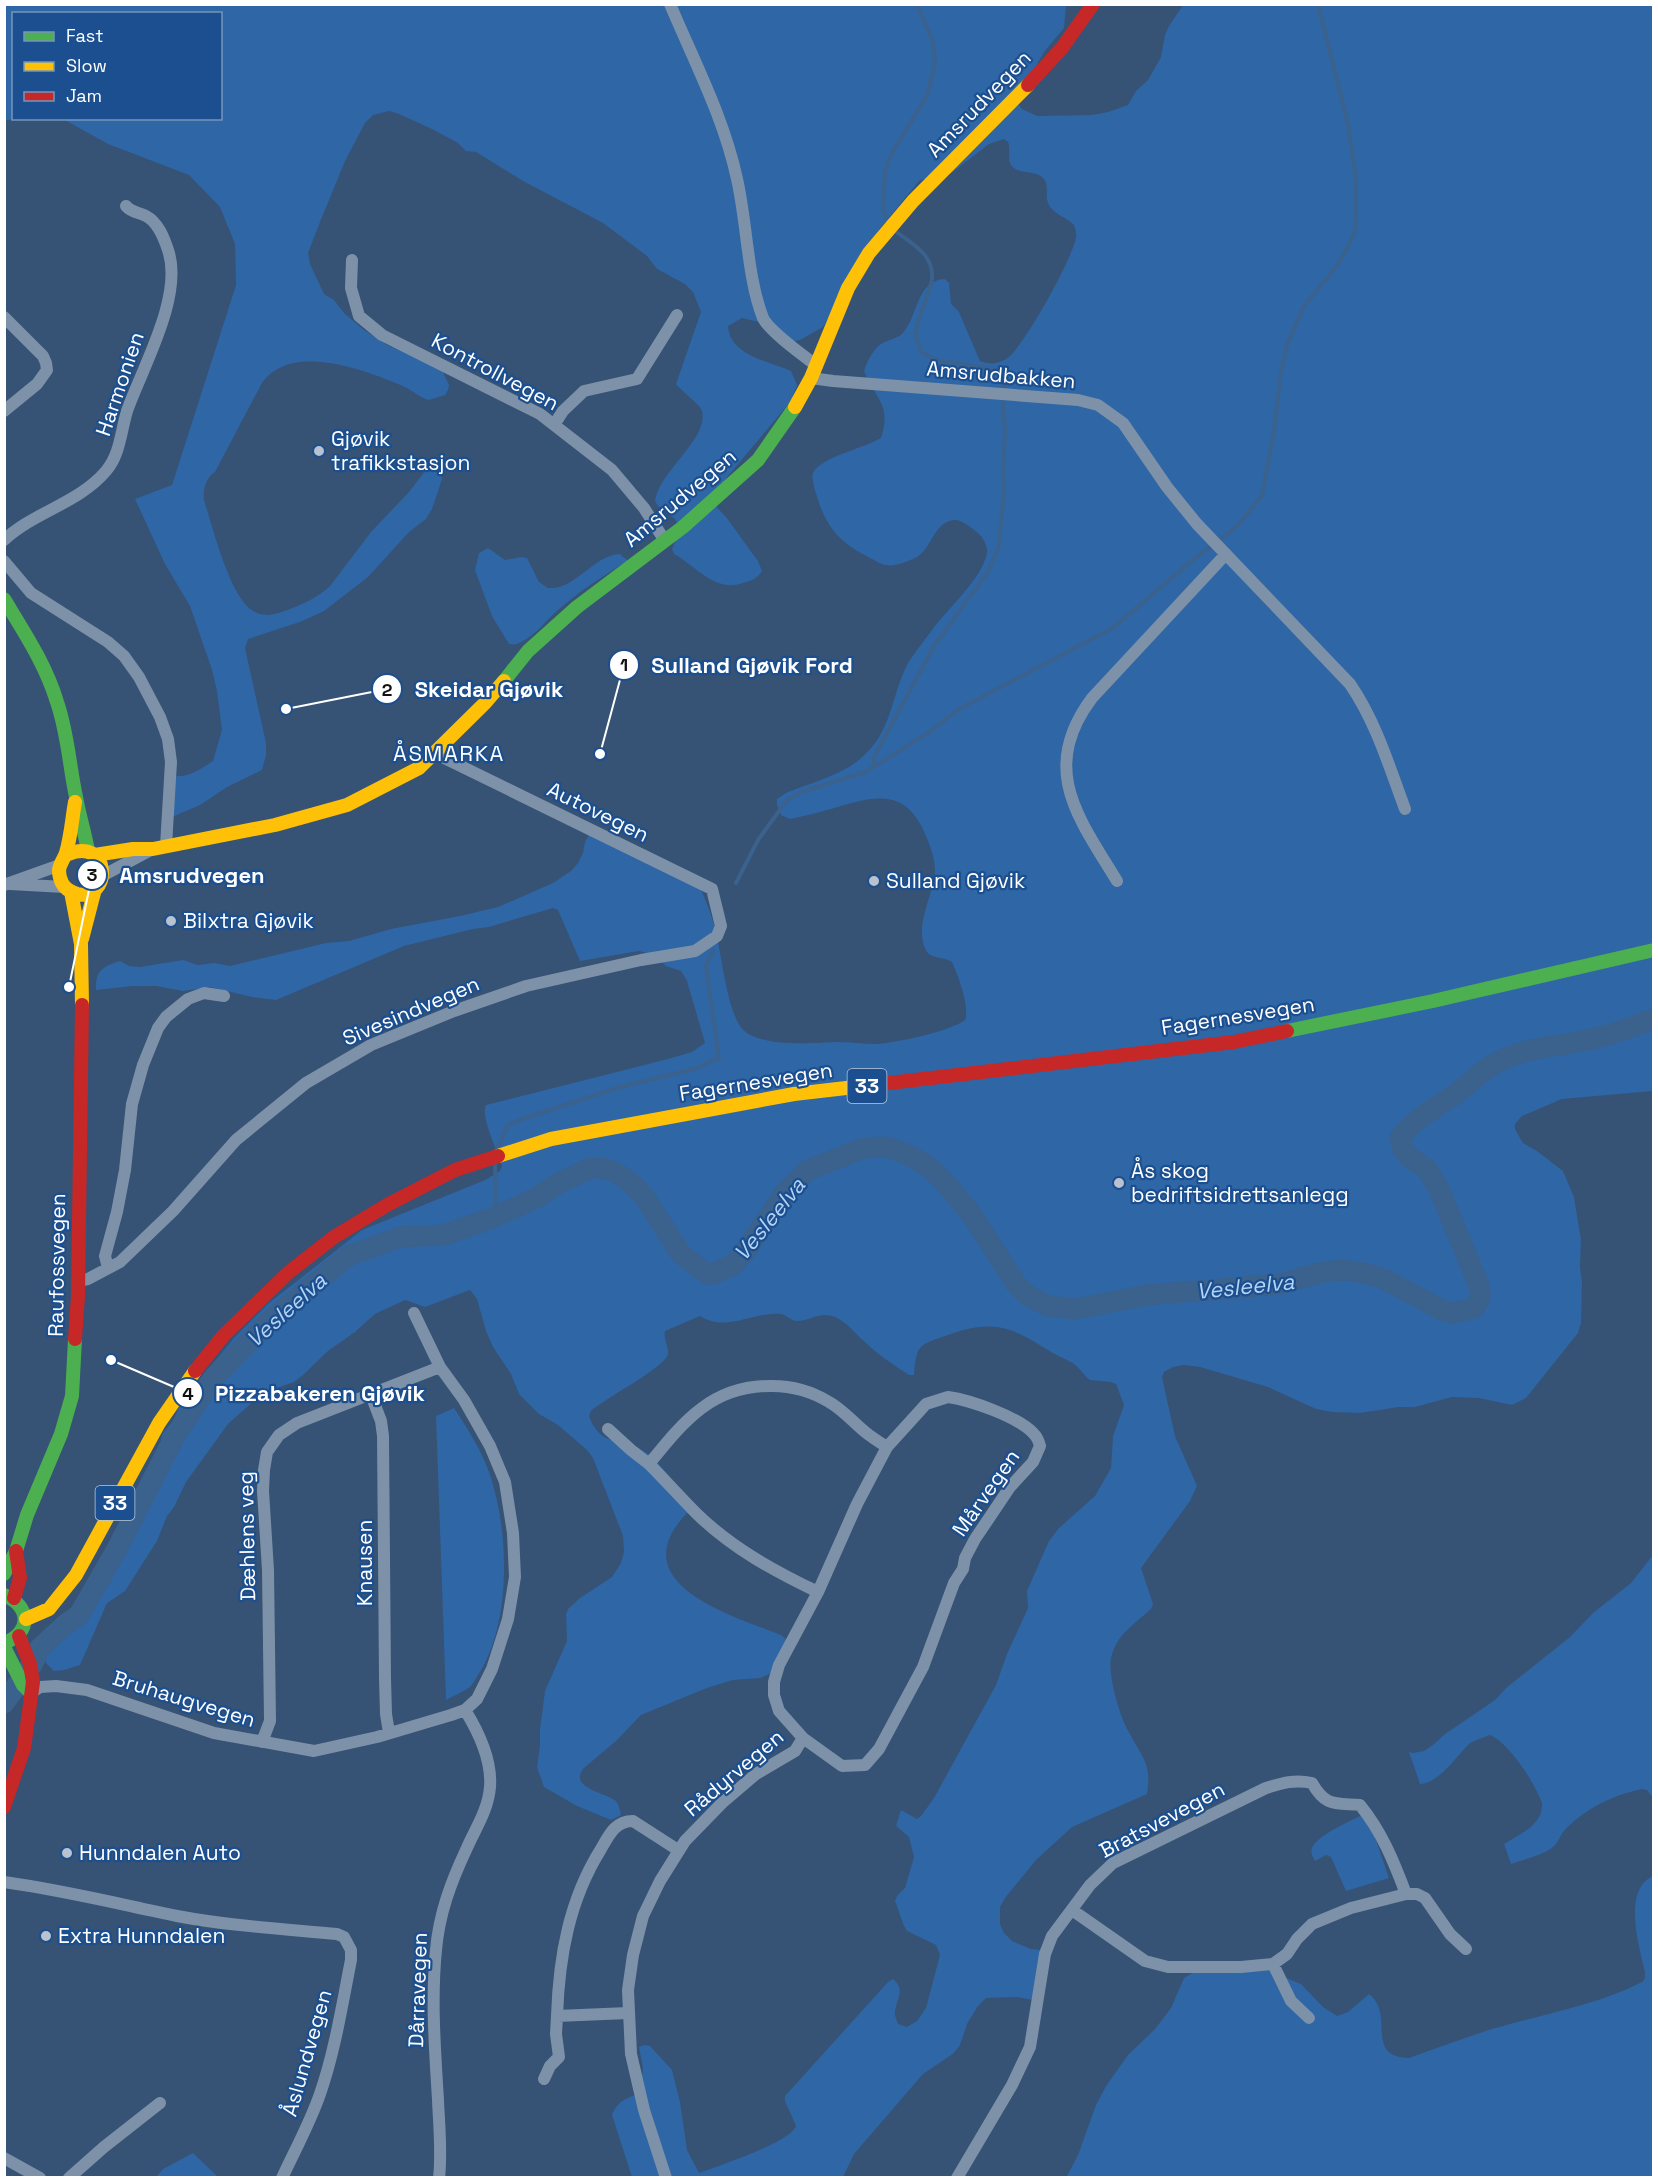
<svg xmlns="http://www.w3.org/2000/svg" width="1658" height="2182" viewBox="0 0 1658 2182" font-family="'Space Grotesk',sans-serif">
<style>
.green{fill:#2f66a5}
.lines{fill:none;stroke-linecap:round;stroke-linejoin:round}
.stream{stroke:#3b618d;stroke-width:4}
.river{stroke:#3b618d;stroke-width:21}
.street{stroke:#7d92a8;stroke-width:12}
.fast{stroke:#4caf50;stroke-width:14}
.slow{stroke:#ffc107;stroke-width:14}
.jam{stroke:#c62828;stroke-width:14}
.poi-dot{fill:#b9c2ce;stroke:#1b4f8f;stroke-width:2}
.labels{text-anchor:middle;stroke-width:4.5;stroke-linejoin:round;paint-order:stroke}
.shield{fill:#1b4f8f;stroke:#bbcadd;stroke-width:1.5}
.shield-label{font-size:20px;font-weight:bold;fill:#fff}
.street-label{font-size:21px;fill:#fff;stroke:#1b4f8f}
.poi-label{font-size:21px;fill:#fff;stroke:#1b4f8f;text-anchor:start}
.neighbourhood-label{font-size:22px;letter-spacing:1.5px;fill:#fff;stroke:#1b4f8f}
.water-label{font-size:22px;font-style:italic;fill:#b5d3f5;stroke:#1b4f8f}
.leader{fill:none;stroke:#fff;stroke-width:2}
.callout-dot{fill:#fff;stroke:#1b4f8f;stroke-width:2}
.mark-label{font-size:18px;text-anchor:middle;font-weight:bold;fill:#111}
.callout-label{font-size:22px;text-anchor:middle;font-weight:bold;fill:#fff;stroke:#1b4f8f;stroke-width:4.5;stroke-linejoin:round;paint-order:stroke}
</style>
<rect width="100%" height="100%" fill="#365274"/>
<path class="green" d="M5 5H1066L1064 28 1044 52 1016 101 1022 109 1037 116 1092 115 1108 112 1128 105 1136 91 1148 80 1161 57 1165 35 1169 26 1183 5H1653V1091L1562 1099 1522 1116 1515 1124V1129L1523 1143 1537 1151 1563 1171 1574 1197 1581 1240 1580 1267 1582 1283 1581 1323 1578 1333 1526 1398 1512 1405 1479 1398 1452 1397 1415 1407H1399L1360 1413 1332 1412 1316 1409 1268 1387 1200 1367 1184 1365 1173 1367 1164 1372 1162 1377 1175 1436 1197 1486 1190 1501 1141 1568 1153 1604 1151 1609C1140 1619 1126 1629 1118 1641 1115 1646 1112 1653 1111 1658 1108 1677 1120 1718 1130 1734 1143 1759 1152 1764 1147 1794L1072 1827 1036 1860 1005 1898 1000 1907V1924L1004 1933 1012 1941 1031 1949 1042 1950 1033 2000 1017 1997 986 1998 978 2006 967 2024 960 2045 954 2053 923 2074 854 2154 843 2177H632L612 2115C618 2100 626 2099 640 2093L643 2068 639 2047 645 2045 650 2046 672 2070 680 2102 687 2150 699 2173C718 2166 791 2142 796 2126L785 2101V2096L888 1982 893 1979C907 1990 895 2000 895 2014 895 2017 897 2020 898 2024L907 2027 917 2021 926 2008 940 1955 936 1945 907 1931 904 1926 895 1901 897 1896 905 1888 914 1857 909 1837 896 1826 901 1810 917 1819 921 1816 934 1798 996 1685 1007 1654 1028 1608 1027 1591 1049 1541 1059 1528 1095 1496 1111 1468 1113 1436 1124 1405 1116 1384 1111 1382 1090 1380C1084 1376 1080 1368 1074 1364 1068 1360 1060 1357 1053 1353 1011 1327 995 1318 945 1336 917 1346 917 1345 914 1375H909C894 1365 878 1355 865 1342 856 1335 848 1323 837 1318 820 1310 813 1321 797 1321 791 1321 787 1315 781 1314 754 1311 727 1333 700 1316L665 1331C663 1339 669 1346 668 1354 666 1367 604 1399 591 1411L589 1416C602 1451 623 1434 648 1454 667 1469 679 1491 688 1512 619 1583 731 1615 781 1635L785 1638 788 1648 775 1672 760 1678 733 1680 707 1688 641 1715 617 1740 584 1768C567 1788 607 1793 616 1801 619 1805 620 1810 621 1815L611 1820 577 1806 544 1787 537 1767 540 1746V1729L545 1691 567 1641 566 1614 568 1609 580 1598 612 1577 621 1563 624 1552 623 1536 593 1458 587 1450 558 1425 539 1414 519 1394 511 1374 493 1347 486 1331 477 1299 470 1290 425 1307 405 1300 375 1314 355 1332 328 1351 303 1375 294 1382 269 1391 255 1400 228 1424 186 1482 174 1507 167 1516 157 1541 125 1591 107 1603 80 1665 64 1670 54 1671 46 1663 44 1654 69 1633 137 1528 165 1475V1454L161 1439 163 1433 173 1421 182 1401 234 1338 269 1303 362 1230 485 1180 500 1171 502 1166C498 1151 480 1117 486 1105L664 1060 692 1052 705 1043 687 981 681 971 666 966 655 955 639 951 580 961 558 910 553 908 489 927 473 929 404 946 276 1000 252 997 210 987 183 991 156 986H133L96 990C95 971 103 966 120 961L129 966 140 967 183 960 198 965 214 963 230 966 326 943 349 941 391 929 460 916 498 907 553 883 571 871 578 863 583 853 585 842 590 833 698 881C703 895 710 910 714 924 722 953 725 1001 740 1026 754 1048 813 1043 836 1042 850 1042 864 1044 877 1044 899 1042 948 1032 965 1020 970 1007 958 975 952 962 945 957 932 959 927 952 914 930 929 903 934 880 937 864 932 851 926 836 906 786 873 796 831 809 817 813 804 816 790 819L781 815 777 805V799L786 793C810 783 840 776 860 759 893 732 890 697 908 663 915 652 924 641 932 630 948 608 982 579 987 553 988 548 984 540 981 536 976 531 962 519 954 520 934 522 932 548 917 557 909 561 895 567 886 565 881 565 875 560 870 558 842 544 828 530 818 500 816 493 811 480 813 473 820 457 865 448 881 438 892 404 875 399 864 371 866 363 874 348 881 344 887 340 896 339 902 334 918 317 916 280 945 279L949 283 951 304 959 312 980 361C991 365 1001 364 1010 356 1028 338 1070 263 1076 238 1077 233 1075 229 1074 225 1065 216 1049 213 1047 199 1046 191 1049 183 1042 177 1034 170 1017 175 1011 165 1007 160 1011 149 1008 142L1004 139 989 144 950 174 920 180 878 231 823 327 800 340 790 342 763 323 742 318 728 326C730 356 769 361 791 371L797 385 791 401 728 476 711 501 726 517 758 561 762 571C758 578 751 581 743 583 715 593 696 566 674 554L672 549 680 529 675 519 658 506 655 501C659 471 709 439 702 411 701 405 681 391 676 384L701 312 693 292 685 284 657 269 647 256 603 223 523 181 476 152 466 151 458 143 434 130 399 114 389 111 373 115 365 123 345 161 320 222 308 253 310 264 324 294 334 300 344 313 364 330 387 345 432 364 442 370 449 385 448 390 445 395 429 400C420 398 413 391 405 387 367 371 292 341 262 383L215 472C205 479 203 489 204 500 213 527 230 600 255 612 266 618 279 613 290 609 305 603 318 597 330 586L371 532 409 492 429 466 435 464 438 468 442 479 432 509 426 519 409 532 368 577 324 611 300 622 248 639 245 648 266 743V755L262 770 227 787 200 805 165 820 164 778C170 776 174 777 179 776 191 776 204 767 213 761L222 730 217 691 212 670 190 606 165 564 135 499 172 485 236 285 235 244 220 207 189 175 108 144 63 119 220 118V14H14V118L47 119 5 120Z
M488 548 505 560 522 557 527 558 539 582 548 588C576 590 593 555 620 554L628 561C604 575 580 591 558 610 546 620 537 634 523 641 517 644 515 645 509 644L492 616 475 570 479 553Z
M454 1408C467 1428 481 1449 489 1472 509 1529 512 1619 480 1672 477 1676 474 1683 470 1687 463 1692 453 1696 446 1700L436 1416Z
M1653 1555V1798L1647 1790 1642 1789C1613 1795 1584 1809 1564 1831 1560 1835 1559 1842 1554 1846 1543 1856 1524 1859 1511 1864L1504 1844C1520 1834 1543 1825 1542 1803 1534 1782 1510 1744 1490 1735 1483 1738 1473 1740 1468 1745 1456 1757 1438 1784 1420 1784L1409 1752 1413 1753 1424 1751 1433 1745 1445 1734 1495 1700 1506 1688 1570 1637 1593 1613 1631 1583Z
M1364 1814 1368 1817 1389 1878 1346 1891 1331 1857 1326 1855 1315 1861C1313 1857 1310 1852 1312 1848 1317 1835 1351 1821 1364 1814Z
M1653 1876V2177L1066 2178 1078 2155 1096 2105 1106 2086 1128 2055 1155 2029 1171 2008 1184 1978 1198 1970H1267L1301 1984 1323 2007 1337 2016 1348 2012 1369 1994C1396 2015 1363 2056 1409 2058 1437 2048 1464 2038 1492 2029 1542 2014 1595 2006 1642 1982L1645 1978V1972C1639 1947 1622 1890 1653 1876Z
M193 2153 218 2177H156L163 2169Z"/>
<g class="lines">
<path class="stream" d="M888 223 883 208 885 171 893 151 927 96 935 64 933 42 917 4
M874 766V757L934 646 989 570 999 546 1004 491 1003 474 1005 429 1003 408 1006 381 1002 371 936 360 922 353C920 347 916 341 916 335 916 307 946 280 924 254 916 245 905 238 895 231
M736 883 758 840 787 800 802 792 865 772 925 735 959 709 1113 628 1195 558 1221 539 1238 525 1262 496 1274 431 1281 372 1287 345 1304 306 1336 267 1347 249 1354 234 1356 223V179L1348 124 1318 4
M497 1150 507 1126 522 1119 624 1086 694 1069 719 1058 706 966 713 951
M495 1163 496 1216"/>
<path class="river" d="M4 1703 33 1663 40 1648 66 1624 79 1615 117 1549 175 1436 214 1377 268 1322 348 1256 400 1237 444 1235 492 1218 538 1197 557 1184 591 1168C613 1166 629 1180 643 1195L681 1254 707 1274H712L733 1265 744 1253 785 1193 808 1170 864 1148 887 1147 908 1155 928 1166 944 1181 972 1215 1016 1284 1028 1296 1048 1306 1076 1309 1147 1295 1280 1284 1323 1272 1346 1270 1368 1274 1384 1279 1442 1310 1453 1313 1474 1308 1480 1299V1288L1438 1187 1427 1169 1409 1157 1403 1149 1400 1138C1414 1119 1434 1109 1454 1095 1469 1085 1481 1070 1498 1062 1528 1046 1564 1046 1596 1038 1616 1034 1635 1025 1654 1019"/>
<path class="street" d="M670 4C694 61 724 118 737 179 747 222 747 277 763 318 769 331 804 356 817 366
M352 260 351 288 359 316 382 335 540 414 612 470 644 508 665 541
M4 317 43 356 46 363 47 370 37 384 4 411
M811 378 833 381 1078 400 1098 405 1123 423 1167 487 1197 524 1350 684C1376 722 1389 766 1405 809
M554 425 563 411 584 391 637 379 677 315
M4 540C34 512 79 503 106 471 120 455 121 431 127 411 142 368 184 296 168 250 164 238 158 222 146 216 139 212 132 213 126 206
M4 561 31 593 108 642 124 656 139 677 160 717 168 739 171 762 166 846
M102 876 149 851
M1117 881C1078 817 1039 769 1092 698L1226 554
M10 884 64 887
M4 885 60 865
M108 1268 105 1256 117 1212 125 1170 132 1104 143 1065 158 1028 166 1017 188 999 204 993 224 996
M78 1281 88 1279 120 1262 173 1211 236 1140 306 1083 371 1045 454 1011 526 986 641 960 695 951 717 936 721 926 712 889 434 753
M371 1395 381 1421 383 1436 385 1678 386 1714 389 1733
M948 1397C970 1400 1019 1417 1034 1434 1037 1437 1039 1442 1040 1446L1033 1462 1010 1487 975 1539 965 1558 963 1569 954 1583 923 1667 879 1749 865 1765 842 1766 803 1738 779 1711 774 1695V1682L779 1665 818 1592 857 1504 887 1447 926 1404Z
M608 1429 631 1450 649 1464
M818 1592C774 1571 732 1548 697 1514 681 1498 665 1480 649 1464 683 1422 712 1385 772 1386 792 1386 811 1391 829 1402 842 1409 853 1422 864 1431 871 1437 879 1442 887 1447
M31 1693 40 1687 56 1686 87 1690 214 1733 314 1751 377 1737 451 1715 465 1710 477 1699 492 1669 508 1619 515 1577 513 1533 505 1482 490 1446 464 1400 440 1367 414 1313
M262 1742 270 1721 268 1570 263 1491 264 1470 267 1452 279 1435 297 1423 440 1367
M4 1882C63 1890 119 1904 177 1916 230 1926 283 1929 337 1934L344 1937 351 1950V1960C342 2005 335 2051 320 2094 310 2123 295 2150 282 2178
M1072 1910 1145 1961 1168 1967H1241L1273 1964 1287 1954 1297 1939 1312 1924 1351 1908 1406 1894H1417L1425 1898 1450 1934 1466 1949
M1273 1964 1291 2001 1309 2018
M628 2013 557 2016C559 1957 569 1900 601 1849 609 1835 615 1821 633 1821L678 1850
M544 2079 550 2066 559 2057 556 2034 557 2016
M4 2158 40 2178
M69 2178 104 2147 160 2103
M439 2178C442 2152 439 2125 438 2100 435 2050 431 2000 436 1950 439 1914 451 1882 466 1850 475 1829 488 1811 490 1787 492 1761 478 1731 465 1710
M666 2178 644 2110 631 2054 628 1990 633 1955 643 1916 660 1881 685 1841 722 1803 756 1774 795 1751 803 1738
M957 2178 1012 2085 1030 2047 1045 1954 1052 1936 1090 1885 1113 1863 1266 1788C1282 1783 1295 1779 1312 1783 1326 1807 1334 1803 1360 1805 1382 1832 1394 1862 1406 1894"/>
<path class="fast" d="M4 599C24 632 46 665 57 702 68 734 69 764 76 797 79 815 85 833 88 851
M504 681 528 651 577 607 683 527 758 460 795 407
M1287 1031 1433 1001 1654 950
M4 1574 16 1551 27 1515 61 1434 72 1396 75 1339
M4 1595C31 1606 32 1633 4 1643
M4 1647 23 1685 31 1693"/>
<path class="slow" d="M795 407 811 378 848 288 869 253 913 201 1028 85
M66 855C112 834 112 902 77 894 71 892 65 889 62 883 60 879 59 874 59 870 60 863 64 859 66 853 71 836 72 819 75 802
M95 855 133 849H153L275 825 347 805 419 768 485 703 504 681
M71 892 81 944 82 1005
M82 939 95 889
M498 1156 551 1139 794 1094 881 1084
M26 1619 49 1609 76 1575 159 1423 195 1371"/>
<path class="jam" d="M1028 85 1062 48 1093 4
M881 1084 1234 1042 1287 1031
M75 1339 78 1296 82 1005
M195 1371 224 1335 289 1272 334 1237 387 1205 455 1170 498 1156
M14 1598 20 1578 16 1551
M4 1807 24 1748 33 1682 30 1664 19 1636"/>
</g>
<g class="poi-dot">
<circle cx="319" cy="451" r="6"/>
<circle cx="874" cy="881" r="6"/>
<circle cx="171" cy="921" r="6"/>
<circle cx="1119" cy="1183" r="6"/>
<circle cx="67" cy="1853" r="6"/>
<circle cx="46" cy="1936" r="6"/>
</g>
<g class="labels">
<g class="shield">
<rect x="847.5" y="1069" width="39" height="34" rx="4.5"/>
<rect x="95.5" y="1486" width="39" height="34" rx="4.5"/>
</g>
<g class="shield-label">
<text x="867" y="1093">33</text>
<text x="115" y="1510">33</text>
</g>
<g class="street-label">
<text transform="translate(979 104) rotate(-46)" y="7">Amsrudvegen</text>
<text transform="translate(495 372) rotate(28)" y="7">Kontrollvegen</text>
<text transform="translate(1001 375) rotate(5)" y="7">Amsrudbakken</text>
<text transform="translate(120 384) rotate(-71)" y="7">Harmonien</text>
<text transform="translate(680 498) rotate(-40)" y="7">Amsrudvegen</text>
<text transform="translate(598 812) rotate(26)" y="7">Autovegen</text>
<text transform="translate(411 1011) rotate(-23)" y="7">Sivesindvegen</text>
<text transform="translate(1238 1016) rotate(-9)" y="7">Fagernesvegen</text>
<text transform="translate(756 1082) rotate(-9)" y="7">Fagernesvegen</text>
<text transform="translate(57 1265) rotate(-89)" y="7">Raufossvegen</text>
<text transform="translate(986 1493) rotate(-55)" y="7">Mårvegen</text>
<text transform="translate(247 1536) rotate(-91)" y="7">Dæhlens veg</text>
<text transform="translate(365 1563) rotate(-90)" y="7">Knausen</text>
<text transform="translate(184 1699) rotate(17)" y="7">Bruhaugvegen</text>
<text transform="translate(734 1773) rotate(-40)" y="7">Rådyrvegen</text>
<text transform="translate(1162 1820) rotate(-28)" y="7">Bratsvevegen</text>
<text transform="translate(418 1990) rotate(-88)" y="7">Dårravegen</text>
<text transform="translate(307 2053) rotate(-74)" y="7">Åslundvegen</text>
</g>
<g class="poi-label">
<text x="331" y="446">Gjøvik<tspan x="331" dy="24">trafikkstasjon</tspan></text>
<text x="886" y="888">Sulland Gjøvik</text>
<text x="183" y="928">Bilxtra Gjøvik</text>
<text x="1131" y="1178">Ås skog<tspan x="1131" dy="24">bedriftsidrettsanlegg</tspan></text>
<text x="79" y="1860">Hunndalen Auto</text>
<text x="58" y="1943">Extra Hunndalen</text>
</g>
<g class="neighbourhood-label">
<text x="449" y="761">ÅSMARKA</text>
</g>
<g class="water-label">
<text transform="translate(769 1219) rotate(-51)" y="8">Vesleelva</text>
<text transform="translate(1245 1286) rotate(-6)" y="8">Vesleelva</text>
<text transform="translate(286 1310) rotate(-42)" y="8">Vesleelva</text>
</g>
</g>
<path class="leader" d="M600 754L624 665M286 709L387 689M69 987L92 875M111 1360L188 1393"/>
<g class="callout-dot">
<circle cx="600" cy="754" r="6"/>
<circle cx="286" cy="709" r="6"/>
<circle cx="69" cy="987" r="6"/>
<circle cx="111" cy="1360" r="6"/>
<circle cx="624" cy="665" r="15"/>
<circle cx="387" cy="689" r="15"/>
<circle cx="92" cy="875" r="15"/>
<circle cx="188" cy="1393" r="15"/>
</g>
<g class="mark-label">
<text x="624" y="671">1</text>
<text x="387" y="696">2</text>
<text x="92" y="881">3</text>
<text x="188" y="1400">4</text>
</g>
<g class="callout-label">
<text x="752" y="673">Sulland Gjøvik Ford</text>
<text x="489" y="697">Skeidar Gjøvik</text>
<text x="192" y="883">Amsrudvegen</text>
<text x="320" y="1401">Pizzabakeren Gjøvik</text>
</g>
<rect width="1658" height="2182" fill="none" stroke="#ffffff" stroke-width="12"/>
<rect x="12" y="12" width="210" height="108" fill="#1b4f8f" stroke="#7695bc" stroke-width="1.5"/>
<rect x="24" y="32" width="30" height="9" fill="#4caf50" stroke="#7695bc" stroke-width="1.5"/>
<text x="66" y="42" font-size="18" fill="#ffffff">Fast</text>
<rect x="24" y="62" width="30" height="9" fill="#ffc107" stroke="#7695bc" stroke-width="1.5"/>
<text x="66" y="72" font-size="18" fill="#ffffff">Slow</text>
<rect x="24" y="92" width="30" height="9" fill="#c62828" stroke="#7695bc" stroke-width="1.5"/>
<text x="66" y="102" font-size="18" fill="#ffffff">Jam</text>
</svg>
